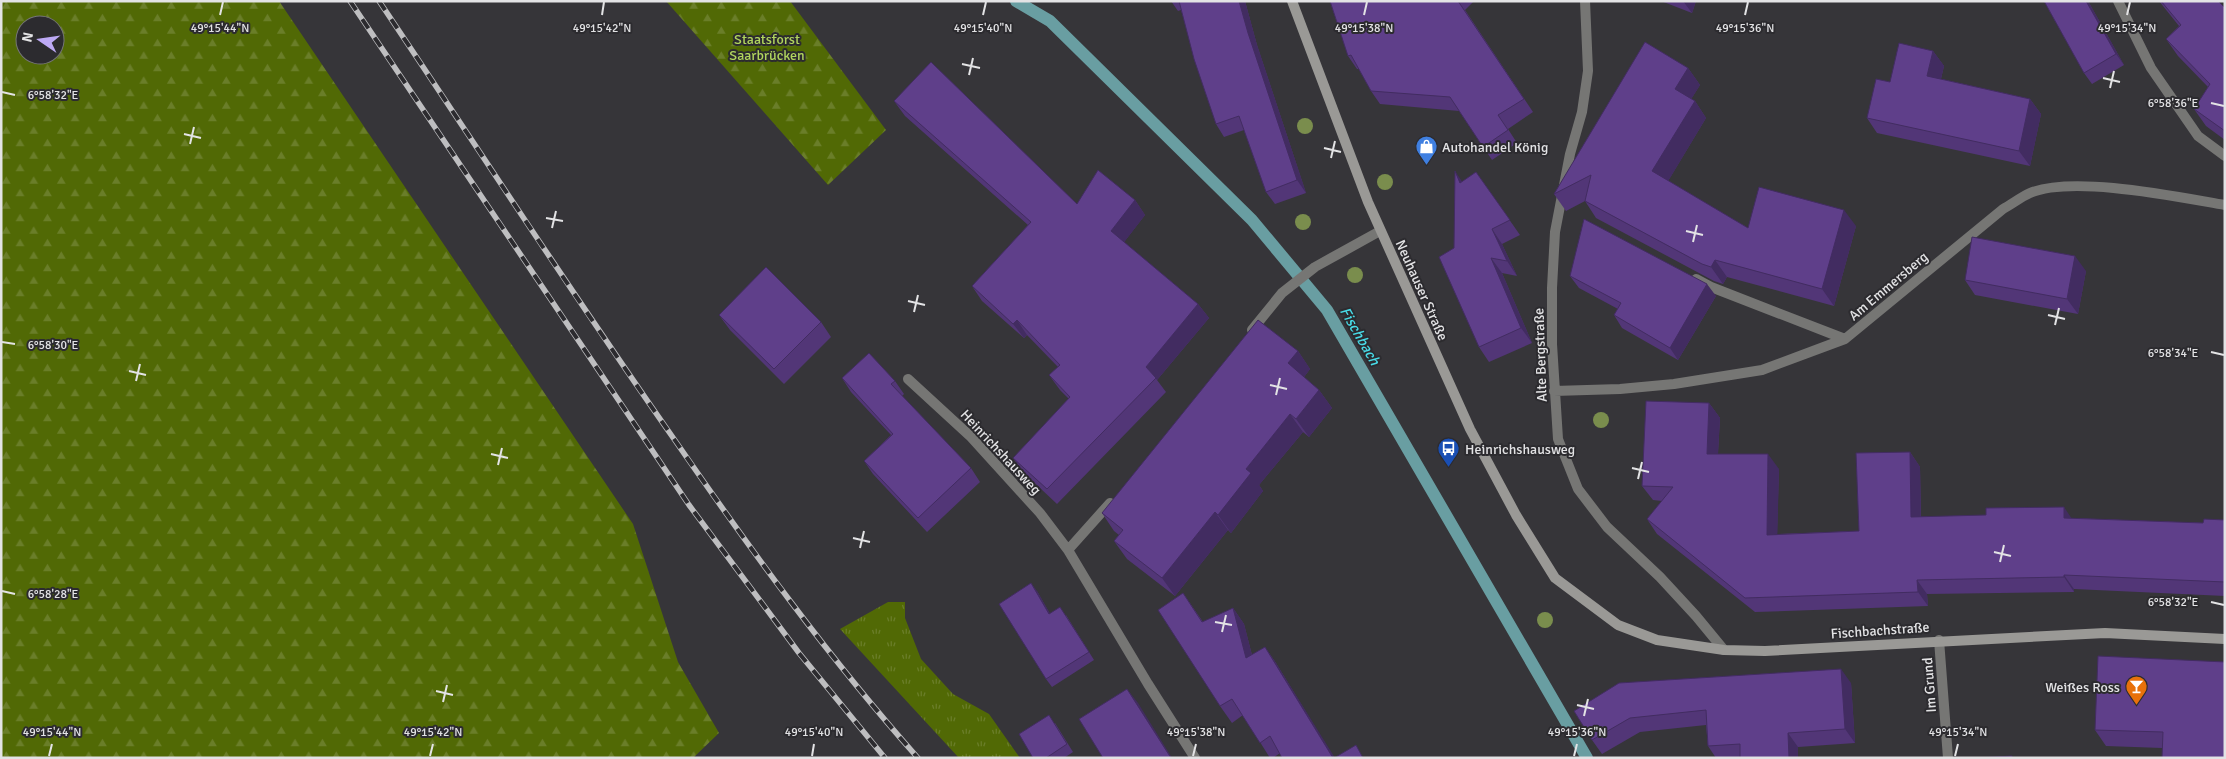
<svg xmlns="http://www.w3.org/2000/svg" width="2226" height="759" viewBox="0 0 2226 759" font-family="Signika,sans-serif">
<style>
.grass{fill:url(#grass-tufts)}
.forest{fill:url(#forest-firs);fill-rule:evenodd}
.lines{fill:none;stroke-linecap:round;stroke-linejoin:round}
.stream{stroke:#699ea2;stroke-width:12}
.minor{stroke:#767674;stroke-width:10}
.secondary{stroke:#9a9996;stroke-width:10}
.rail-casing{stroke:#bebec0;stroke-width:5.5}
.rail{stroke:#2c2b2f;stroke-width:4;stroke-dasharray:11;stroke-linecap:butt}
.tree{fill:#7a8d4d}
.wall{fill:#523677}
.shaded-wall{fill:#422c61}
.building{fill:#5f3f8a;stroke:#422c61}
.ticks{fill:none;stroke:#e3e3e5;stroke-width:2}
.labels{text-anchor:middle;stroke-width:4;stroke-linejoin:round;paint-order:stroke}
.park-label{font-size:14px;fill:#b1d55e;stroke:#2c2b2f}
.poi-label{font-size:14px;fill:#e3e3e5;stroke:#2c2b2f;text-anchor:start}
.street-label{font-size:14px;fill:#e3e3e5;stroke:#2c2b2f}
.water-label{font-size:15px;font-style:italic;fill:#48dae6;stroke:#2c2b2f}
.ticks-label{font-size:12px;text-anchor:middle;fill:#e3e3e5;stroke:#2c2b2f;stroke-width:4;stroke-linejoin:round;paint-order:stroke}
</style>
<defs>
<pattern id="grass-tufts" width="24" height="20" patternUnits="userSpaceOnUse" patternTransform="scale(1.25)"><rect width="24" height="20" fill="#516905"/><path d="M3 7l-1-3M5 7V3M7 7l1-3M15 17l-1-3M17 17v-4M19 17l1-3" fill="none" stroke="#6a7e29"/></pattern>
<pattern id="forest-firs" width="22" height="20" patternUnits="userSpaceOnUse" patternTransform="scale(1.25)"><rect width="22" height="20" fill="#516905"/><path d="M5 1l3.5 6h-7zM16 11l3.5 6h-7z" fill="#6a7e29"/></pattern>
</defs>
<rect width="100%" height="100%" fill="#363539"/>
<path class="grass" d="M888 602H905V618L921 659 953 694 989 714 1020 758H959L840 629Z"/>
<path class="forest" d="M1 1H279L633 524 678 662 719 733 693 758H1ZM25 25H55V55H25Z
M666 1H790L886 130 828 185Z"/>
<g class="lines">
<path class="stream" d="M1016 1 1050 21 1252 220 1327 310 1587 758"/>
<path class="minor" d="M1585 1 1588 71 1582 112 1570 154 1555 232 1552 288V344L1558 439 1578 489 1607 527 1660 577 1696 616 1724 650
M2118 1 2151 68 2198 136 2225 156
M1696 279 1711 287 1845 339
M1252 330 1282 293 1315 267 1380 231
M908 379 970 436 1040 513 1068 550 1148 684 1195 758
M1554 391 1620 389 1674 384 1762 370 1845 339 2003 209C2012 204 2021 197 2030 193 2073 175 2178 197 2225 205
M1068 550 1110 503
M1939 640 1948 758"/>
<path class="secondary" d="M1292 1 1368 202 1470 429 1516 515 1555 578 1618 625 1657 640 1724 650 1765 651 2105 633 2225 639"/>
<defs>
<path id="rail" d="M350 1 689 505 799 653 885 758
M379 1C477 147 573 295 674 439 750 549 829 658 918 758"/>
</defs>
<use href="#rail" class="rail-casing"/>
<use href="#rail" class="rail"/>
</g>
<g class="tree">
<circle cx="1305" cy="126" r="8"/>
<circle cx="1385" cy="182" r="8"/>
<circle cx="1303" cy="222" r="8"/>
<circle cx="1355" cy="275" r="8"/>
<circle cx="1601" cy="420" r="8"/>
<circle cx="1545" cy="620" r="8"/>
</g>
<path class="wall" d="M1171 1H1245L1257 45 1306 193 1275 204 1266 192 1244 130 1224 137 1216 124 1181 10 1178 11Z
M1330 1H1474L1465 10 1533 112 1508 129 1517 143 1492 160 1459 111 1380 104 1371 91 1359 69H1357L1348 56Z
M1661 1H1696L1692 13Z
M2044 1H2088L2124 65 2092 84 2084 73Z
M2159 1H2218L2225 8V140L2206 126 2194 109 2208 87 2178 56 2166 39 2179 26Z
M1933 51 1944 66 1941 79 2030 99 2041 114 2030 166 1877 133 1867 118 1890 82Z
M1688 68 1700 85 1691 99 1695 101 1706 118 1668 181 1748 228 1856 226 1834 306 1727 277 1723 284 1714 281 1596 218 1585 201 1566 211 1554 194Z
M894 101 1077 204 1135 200 1145 215 1124 242 1198 304 1209 318 1157 380 1166 392 1057 504 1023 472 1013 458 1069 399 1060 390 1049 375 1058 367 1027 335 1024 338 982 301 972 286 1028 225 905 116Z
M1476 172 1520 235 1502 244 1517 276 1502 273 1532 343 1489 362 1479 347 1454 248 1462 182Z
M2086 271 2078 314 1975 295 1965 280Z
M1570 276 1716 296 1678 360 1622 328 1614 315 1618 309 1579 288Z
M719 315 821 322 831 337 784 384 730 330Z
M1298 351 1310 369 1304 377 1319 390 1332 408 1309 437 1303 432 1259 485 1263 491 1231 533 1228 530 1175 596 1127 559 1114 541 1119 535 1114 531 1102 513Z
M842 378 895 381 904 394 902 396 971 468 980 482 927 532 873 474 864 461 891 435 851 392Z
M1709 403 1720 418 1718 454 1779 469 1777 534 1859 531 1910 452 1920 467 1921 517 2071 518 2203 523 2225 520V596L2074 589V592L1927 594 1928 606 1755 612 1657 534 1647 519 1662 501 1653 500 1642 486Z
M1037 591 1050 614 1066 615 1094 660 1052 687 1046 679Z
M1183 593 1203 622 1233 608 1244 624 1252 655 1265 647 1276 663 1334 758H1365H1282L1280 753 1273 758H1270L1243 715 1232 723 1220 706Z
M2225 662 2162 748 2106 746 2095 730Z
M1851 683 1855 743 1798 747V758H1716L1708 746 1706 725 1640 732 1602 754 1592 740 1574 711Z
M1055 723 1073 752 1064 758H1033Z"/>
<path class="shaded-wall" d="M1239 1H1245L1257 45 1306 193 1297 180 1248 33Z
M1683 1H1696L1692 13Z
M2086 1H2088L2124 65 2116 54Z
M1933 51 1944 66 1938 91 1927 76Z
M1688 68 1700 85 1687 106 1675 89Z
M2030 99 2041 114 2030 166 2019 151Z
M1695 101 1706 118 1664 188 1652 171Z
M1455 171 1465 186 1460 183Z
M1135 200 1145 215 1122 245 1111 231Z
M1844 210 1856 226 1834 306 1822 289Z
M1492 229 1502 244 1517 276 1507 261Z
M2075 256 2086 271 2078 314 2067 299Z
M1491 258 1502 273 1532 343 1521 328Z
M1715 260 1727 277 1723 284 1711 267Z
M1707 284 1716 296 1678 360 1670 348Z
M1198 304 1209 318 1157 380 1146 367Z
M1017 320 1027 335 1024 338 1013 324Z
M1298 351 1310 369 1301 381 1288 363Z
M1319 390 1332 408 1309 437 1296 419Z
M1709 403 1720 418 1717 469 1707 454Z
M1290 414 1303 432 1259 485 1263 491 1231 533 1218 515 1246 469Z
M1910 452 1920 467 1921 531 1911 517Z
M1768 454 1779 469 1777 549 1767 535Z
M2064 507 2074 522 2064 518Z
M1215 512 1228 530 1175 596 1162 578Z
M2064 575 2074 589V592L2064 577Z
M1917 580 1927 594 1928 606 1918 592Z
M1031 583 1037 591 1055 622 1049 614Z
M1233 608 1244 624 1257 675 1246 658Z
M1265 647 1276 663 1335 758H1333Z
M1841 669 1851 683 1855 743 1845 729Z
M1127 689 1138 703 1172 758H1171Z
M1788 733 1798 747V758H1789Z"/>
<path class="building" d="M1179 1H1239L1248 33 1297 180 1266 192 1239 116 1216 124 1194 59Z
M1330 1H1458L1524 99 1498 115 1508 130 1483 147 1450 97 1371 91 1351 55 1348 56Z
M2044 1H2086L2116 54 2084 73Z
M2161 1H2218L2225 8V131L2194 109 2210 84 2166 39 2181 25Z
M1645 42 1688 68 1675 89 1695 101 1652 171 1748 228 1759 187 1844 210 1822 289 1715 260 1711 267 1702 264 1585 201 1591 175 1554 194Z
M1899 43 1933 51 1927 76 2030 99 2019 151 1867 118 1876 79 1890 82Z
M931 62 1077 204 1098 170 1135 200 1111 231 1198 304 1146 367 1156 378 1047 489 1013 458 1070 397 1049 375 1060 365 1017 320 1013 324 972 286 1031 222 894 101Z
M1455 171 1460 183 1476 172 1510 220 1492 229 1507 261 1491 258 1521 328 1479 347 1439 257 1454 248Z
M1584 219 1707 284 1670 348 1614 315 1621 303 1570 276Z
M1972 237 2075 256 2067 299 1965 280Z
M766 267 821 322 774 369 719 315Z
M1258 320 1298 351 1288 363 1319 390 1296 419 1290 414 1246 469 1251 473 1218 515 1215 512 1162 578 1114 541 1123 530 1102 513Z
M869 353 895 381 891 384 971 468 918 518 864 461 893 434 842 378Z
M1646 401 1709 403 1707 454H1768L1767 535 1859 531 1856 453 1910 452 1911 517 1986 515V508L2064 507V518L2203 523 2204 519 2225 520V582L2064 575V577L1917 580 1918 592 1745 598 1647 519 1673 487 1642 486Z
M1031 583 1049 614 1060 607 1089 652 1046 679 999 604Z
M1183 593 1202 622 1233 608 1246 658 1265 647 1333 758H1282L1270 736 1260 743 1232 699 1220 706 1158 610Z
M2098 656 2225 662V758H2162L2163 732 2095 730Z
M1841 669 1845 729 1788 733 1789 758H1740V744L1708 746 1706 710 1630 718 1592 740 1574 711 1619 683Z
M1127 689 1171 758H1103L1079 719Z
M1049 715 1067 744 1046 758H1033L1019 734Z
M1356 745 1363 758H1334Z
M2012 756V758H1978Z"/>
<path class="ticks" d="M220 15 223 2M602 15 604 2M983 15 986 2M1364 15 1367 2M1745 15 1748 2M2127 15 2130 2M962 64 980 68M969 75 973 58M2103 78 2120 82M2110 88 2114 71M2 92 15 95M2211 103 2224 106M184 134 201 138M190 144 194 127M1324 148 1341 152M1331 158 1335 141M546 218 563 221M552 228 556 211M1686 231 1703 235M1693 242 1697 225M908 301 925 305M914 312 918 295M2048 315 2065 319M2055 325 2059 308M2 342 15 344M2211 352 2224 355M129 371 146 375M136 381 140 364M1270 385 1287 389M1276 395 1280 378M491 454 508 458M498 465 502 448M1632 468 1649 472M1638 479 1642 462M853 538 870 542M860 548 864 531M1994 552 2011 556M2000 562 2004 545M2 591 15 594M2211 602 2224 605M1215 622 1232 625M1222 632 1226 615M436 691 453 695M443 702 447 685M1577 705 1594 709M1584 716 1588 699M49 756 52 744M430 756 433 744M812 756 814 744M1193 756 1196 744M1574 756 1577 744M1955 756 1958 744"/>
<defs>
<symbol id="shop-pin" viewBox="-11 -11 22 30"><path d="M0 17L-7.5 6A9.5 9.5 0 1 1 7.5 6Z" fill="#3f7fe0" stroke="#2c2b2f"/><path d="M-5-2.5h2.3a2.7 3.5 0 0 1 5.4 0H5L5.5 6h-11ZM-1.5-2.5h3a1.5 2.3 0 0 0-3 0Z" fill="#fff"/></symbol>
<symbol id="bus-pin" viewBox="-11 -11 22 30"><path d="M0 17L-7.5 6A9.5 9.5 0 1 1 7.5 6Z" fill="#1a4fb4" stroke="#2c2b2f"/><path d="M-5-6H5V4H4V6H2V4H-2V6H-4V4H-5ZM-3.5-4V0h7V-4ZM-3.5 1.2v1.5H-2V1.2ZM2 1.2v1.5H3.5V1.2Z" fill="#fff"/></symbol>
<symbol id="bar-pin" viewBox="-11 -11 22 30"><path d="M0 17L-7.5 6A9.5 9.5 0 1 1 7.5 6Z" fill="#e8710a" stroke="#2c2b2f"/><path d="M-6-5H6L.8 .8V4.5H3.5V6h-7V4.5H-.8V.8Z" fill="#fff"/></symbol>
</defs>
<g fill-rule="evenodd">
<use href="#shop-pin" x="1414" y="134" width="25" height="34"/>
<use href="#bus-pin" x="1436" y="436" width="25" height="34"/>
<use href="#bar-pin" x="2124" y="674" width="25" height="34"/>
</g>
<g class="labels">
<g class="park-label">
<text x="767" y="44">Staatsforst<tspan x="767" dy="16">Saarbrücken</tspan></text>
</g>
<g class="poi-label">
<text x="1442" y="152">Autohandel König</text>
<text x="1465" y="454">Heinrichshausweg</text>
<text x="2120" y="692" text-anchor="end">Weißes Ross</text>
</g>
<g class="street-label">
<text transform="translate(1888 286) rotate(-40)" y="5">Am Emmersberg</text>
<text transform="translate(1422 290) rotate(66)" y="5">Neuhauser Straße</text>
<text transform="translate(1540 355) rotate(-92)" y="5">Alte Bergstraße</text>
<text transform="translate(1001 452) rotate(47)" y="5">Heinrichshausweg</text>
<text transform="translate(1880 630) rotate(-4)" y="5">Fischbachstraße</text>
<text transform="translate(1929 685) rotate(-94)" y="5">Im Grund</text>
</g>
<g class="water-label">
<text transform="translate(1360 336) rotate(60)" y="5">Fischbach</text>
</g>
</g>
<g class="ticks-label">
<text x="220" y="32">49°15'44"N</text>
<text x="602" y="32">49°15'42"N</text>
<text x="983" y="32">49°15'40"N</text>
<text x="1364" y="32">49°15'38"N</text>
<text x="1745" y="32">49°15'36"N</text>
<text x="2127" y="32">49°15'34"N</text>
<text x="53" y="99">6°58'32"E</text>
<text x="2173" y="107">6°58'36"E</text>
<text x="53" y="349">6°58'30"E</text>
<text x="2173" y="357">6°58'34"E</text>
<text x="53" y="598">6°58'28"E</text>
<text x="2173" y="606">6°58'32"E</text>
<text x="52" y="736">49°15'44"N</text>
<text x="433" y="736">49°15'42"N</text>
<text x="814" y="736">49°15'40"N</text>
<text x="1196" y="736">49°15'38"N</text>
<text x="1577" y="736">49°15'36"N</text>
<text x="1958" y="736">49°15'34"N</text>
</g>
<rect width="2226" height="759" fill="none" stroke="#e3e3e5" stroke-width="5"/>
<g transform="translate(40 40) rotate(283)"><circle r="24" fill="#2c2b2f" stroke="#757578"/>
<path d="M0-4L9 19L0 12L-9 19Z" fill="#bda9f5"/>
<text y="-8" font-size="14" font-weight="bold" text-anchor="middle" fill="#e3e3e5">N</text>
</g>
</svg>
